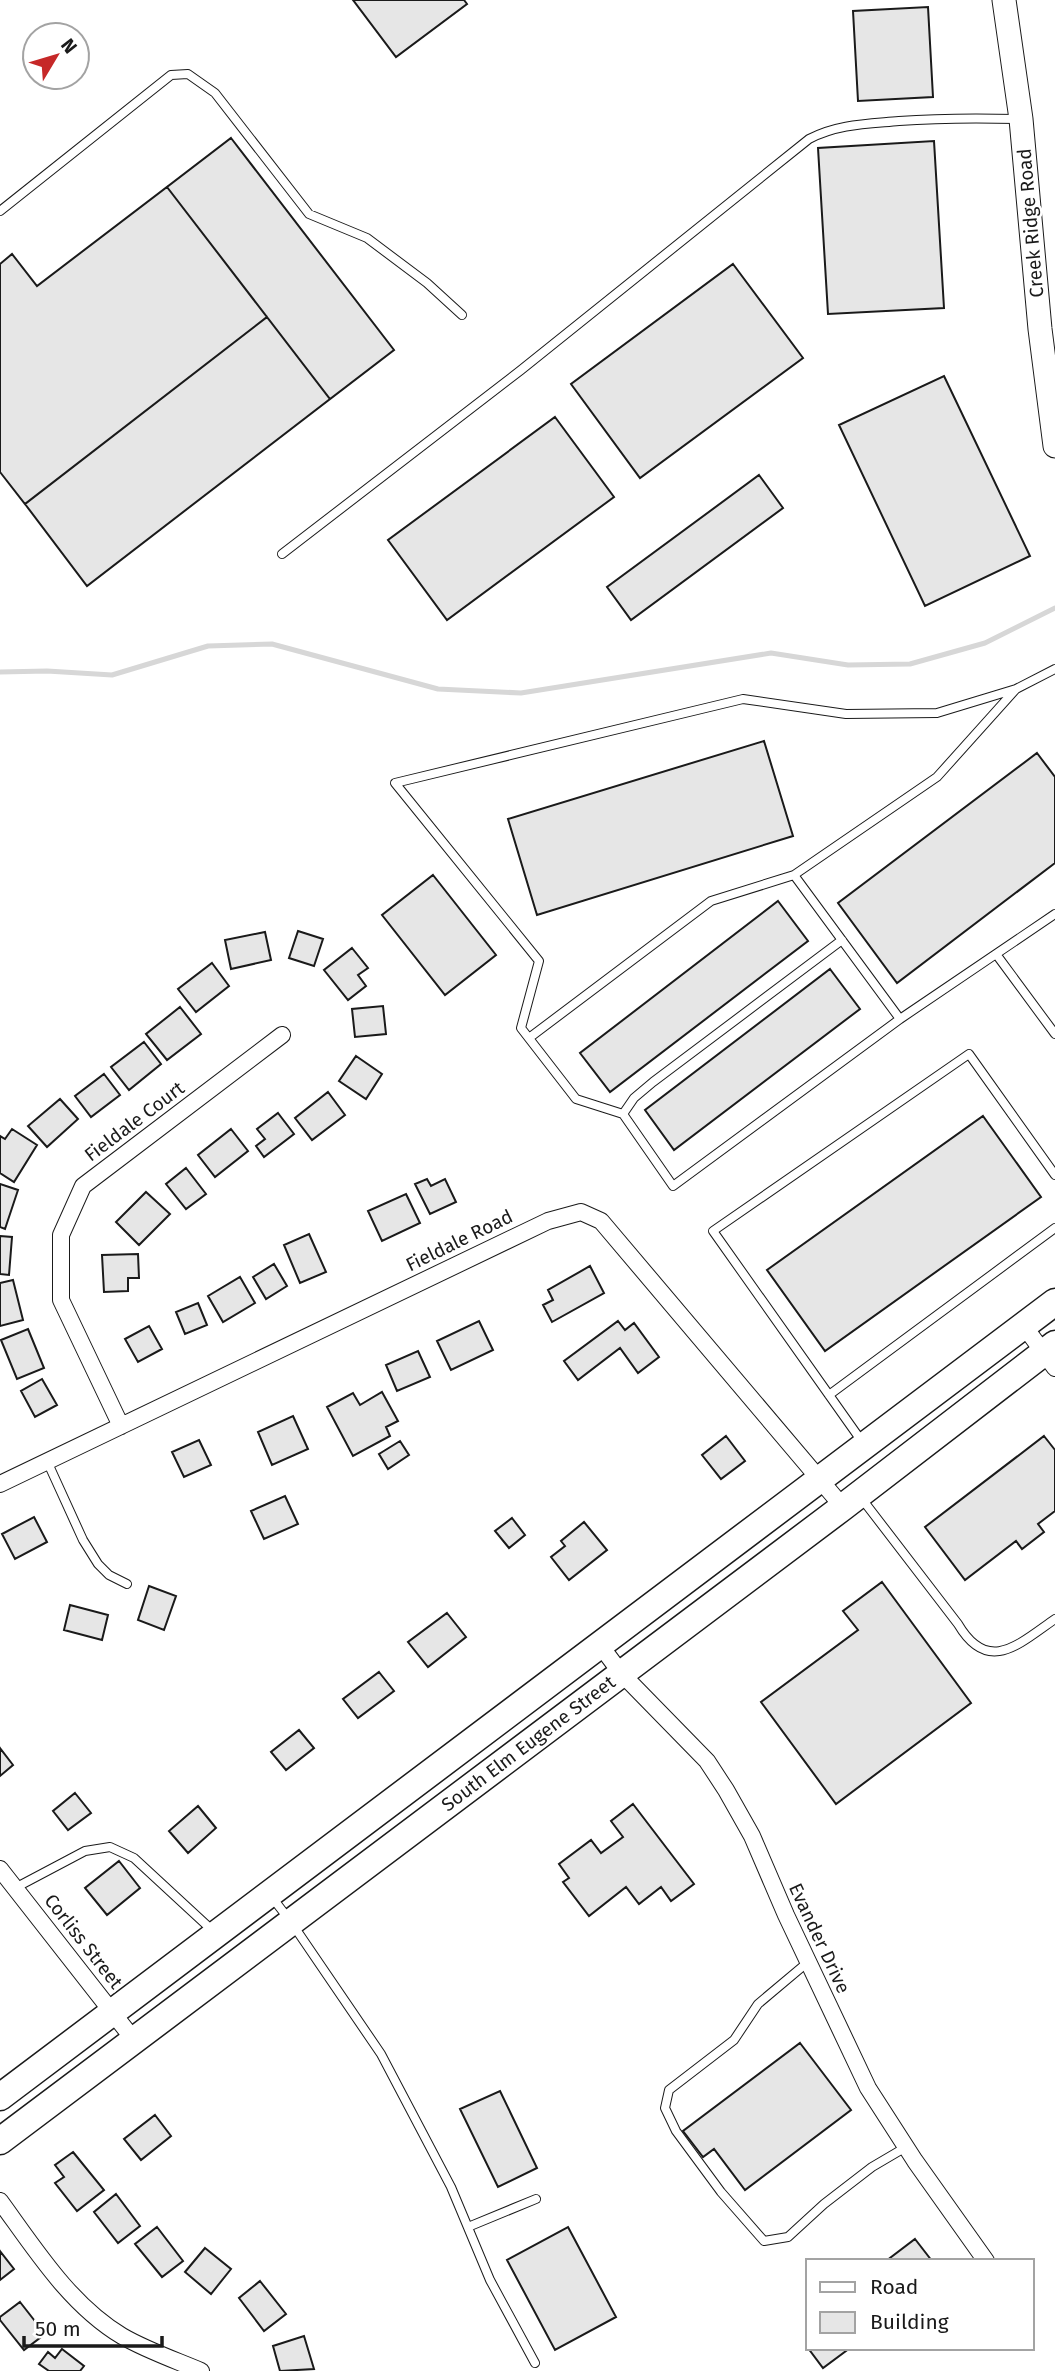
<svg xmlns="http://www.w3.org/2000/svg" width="1055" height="2371" viewBox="0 0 1055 2371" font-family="'Fira Sans',sans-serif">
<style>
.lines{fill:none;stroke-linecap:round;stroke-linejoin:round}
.stream{stroke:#d7d7d7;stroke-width:5}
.building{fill:#e6e6e6;stroke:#1a1a1a;stroke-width:2}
.service-casing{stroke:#1a1a1a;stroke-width:10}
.minor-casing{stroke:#1a1a1a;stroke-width:18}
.secondary-casing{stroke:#1a1a1a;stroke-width:25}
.primary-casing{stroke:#1a1a1a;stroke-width:29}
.service{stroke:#fff;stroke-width:8}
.minor{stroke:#fff;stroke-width:16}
.secondary{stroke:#fff;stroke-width:23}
.primary{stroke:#fff;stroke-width:26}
.labels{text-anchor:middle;stroke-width:5;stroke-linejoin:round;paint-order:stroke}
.street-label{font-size:19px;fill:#1a1a1a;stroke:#fff}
</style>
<rect width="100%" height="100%" fill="#fff"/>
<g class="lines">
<path class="stream" d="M0 672 47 671 112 675 208 646 272 644 438 689 521 693 771 653 848 665 910 664 985 643 1055 608"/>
</g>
<path class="building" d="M353 0H464L467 4 396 57Z
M928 7 933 97 858 101 853 11Z
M231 138 394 350 330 399 167 187Z
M934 141 944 308 828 314 818 148Z
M167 187 267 317 25 504 0 472V264L12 254 37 286Z
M733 264 803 358 640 478 571 384Z
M267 317 330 399 87 586 25 504Z
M944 376 1030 556 925 606 839 425Z
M555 417 614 497 447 620 388 540Z
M759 475 783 508 631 620 607 587Z
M764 741 793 836 537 915 508 819Z
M1037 753 1055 777V863L897 983 838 903Z
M433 875 496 955 445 995 382 915Z
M778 901 808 941 610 1092 580 1053Z
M298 931 323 939 314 966 289 958Z
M265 932 271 960 231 969 225 940Z
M352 948 368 968 358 975 366 986 348 1000 324 970Z
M212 963 229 986 196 1012 178 989Z
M830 969 860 1009 674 1150 645 1110Z
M383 1006 386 1034 355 1037 352 1009Z
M180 1007 201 1034 167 1060 146 1034Z
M144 1042 161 1064 129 1090 111 1067Z
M356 1056 382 1074 366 1099 339 1081Z
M104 1074 120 1095 91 1117 75 1096Z
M328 1092 345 1115 312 1140 295 1118Z
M60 1099 78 1119 47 1147 28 1126Z
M278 1113 294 1134 264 1157 256 1146 265 1139 257 1129Z
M983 1116 1041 1197 825 1351 767 1270Z
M12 1129 37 1145 14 1182 0 1173V1136L5 1139Z
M231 1129 248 1151 215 1177 198 1155Z
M186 1168 206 1194 186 1209 166 1184Z
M427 1179 431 1186 445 1179 456 1202 430 1214 415 1184Z
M0 1184 18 1190 5 1229 0 1227Z
M146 1192 170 1214 139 1245 116 1222Z
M406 1194 420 1223 382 1241 368 1211Z
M309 1234 326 1272 300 1283 284 1245Z
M0 1236 12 1237 9 1275 0 1274Z
M138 1254 139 1278H128V1291L104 1292 102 1255Z
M274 1264 287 1286 266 1299 253 1277Z
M590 1266 604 1293 552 1322 543 1305 553 1300 548 1290Z
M240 1277 255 1303 223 1322 208 1296Z
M13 1280 23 1320 0 1326V1283Z
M198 1303 207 1325 185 1334 176 1312Z
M479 1321 493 1350 451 1370 437 1341Z
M618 1321 625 1330 634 1323 659 1357 638 1373 620 1348 578 1380 564 1361Z
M149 1326 162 1349 138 1362 125 1339Z
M28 1329 44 1368 17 1379 1 1340Z
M418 1351 430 1377 397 1391 386 1365Z
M42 1379 57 1405 35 1417 21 1391Z
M382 1392 398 1421 386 1427 390 1436 353 1456 327 1407 353 1393 360 1405Z
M293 1416 308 1449 272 1465 258 1432Z
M726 1436 745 1461 721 1479 702 1455Z
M1044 1436 1055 1450V1511L1038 1524 1044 1532 1022 1549 1016 1541 965 1580 925 1527Z
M199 1440 211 1465 184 1477 172 1452Z
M400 1441 409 1455 388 1469 379 1454Z
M285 1496 298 1524 264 1539 251 1511Z
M34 1517 47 1542 15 1559 2 1534Z
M512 1518 525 1535 509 1548 495 1531Z
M584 1522 607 1550 569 1580 551 1557 565 1546 561 1541Z
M882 1582 971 1703 836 1804 761 1702 858 1630 843 1611Z
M149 1586 176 1596 164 1630 138 1620Z
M70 1605 108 1615 102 1640 64 1630Z
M447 1613 466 1637 428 1667 408 1642Z
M379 1672 394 1691 358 1718 343 1699Z
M299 1730 314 1748 286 1770 271 1752Z
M0 1748 13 1765 0 1776Z
M75 1793 91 1813 68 1830 53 1811Z
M633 1804 694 1884 671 1901 661 1887 639 1904 626 1887 589 1916 563 1882 569 1878 559 1864 591 1840 601 1853 623 1837 611 1821Z
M198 1806 216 1828 188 1853 169 1831Z
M119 1861 140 1888 107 1915 85 1888Z
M800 2043 851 2110 745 2190 714 2149 703 2157 683 2131Z
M500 2091 537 2168 498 2187 460 2109Z
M155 2115 171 2136 141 2160 124 2139Z
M73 2152 104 2190 77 2211 55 2183 64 2177 55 2165Z
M116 2194 140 2226 118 2243 94 2212Z
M157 2227 183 2261 162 2277 135 2244Z
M568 2227 616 2317 555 2350 507 2260Z
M915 2239 932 2261H886Z
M205 2248 231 2269 211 2294 185 2272Z
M0 2251 14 2269 0 2280Z
M260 2281 286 2314 264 2331 239 2298Z
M20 2302 45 2334 24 2350 0 2320V2317Z
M304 2336 314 2369 280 2371 273 2346Z
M808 2348H850L823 2368Z
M62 2349 84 2366 80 2371H49L39 2364 48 2352 55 2358Z"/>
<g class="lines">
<defs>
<path id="service" d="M0 211 171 75 188 74 215 93 309 214 367 238 427 283 462 315
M282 554 521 370 809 139C838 124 867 124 899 121 939 118 978 118 1018 119
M1055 669 1016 689 937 777 794 875 900 1019 1055 914
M996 954 1055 1034
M900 1019 673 1186 623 1114 576 1099 521 1028 539 961 395 783 743 699 846 714 937 713 1016 689
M529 1038 711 901 794 875
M623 1114 634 1098 653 1082 842 940
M829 1395 1055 1228
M863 1443 713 1231 969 1054 1055 1175
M47 1461 83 1540 98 1564 109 1575 127 1584
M862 1499 958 1624C988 1675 1019 1644 1055 1619
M15 1888 85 1851 110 1847 134 1858 213 1931
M271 1896 291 1922 381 2054 451 2187 490 2280 535 2363
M808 1962 758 2004 734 2040 669 2090 665 2108 676 2131 721 2192 764 2241 788 2237 824 2204 872 2167 906 2147
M468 2227 536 2199"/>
<path id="minor" d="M1024 1326 1055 1368
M121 1426 61 1300V1235L83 1186 282 1035
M0 1484 548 1221 581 1212 601 1221 843 1507
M600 1645 621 1673 707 1761 726 1790 752 1836 786 1915 868 2088 915 2161 986 2261
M0 1869 134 2040
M0 2201C35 2249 70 2305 122 2336 146 2350 175 2360 201 2371"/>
<path id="secondary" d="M1004 0 1021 119 1040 329 1055 446"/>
<path id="primary" d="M0 2097 1055 1302
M0 2141 843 1507 1055 1344"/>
</defs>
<use href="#service" class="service-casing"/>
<use href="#minor" class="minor-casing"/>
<use href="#secondary" class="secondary-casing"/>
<use href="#primary" class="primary-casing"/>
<use href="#service" class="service"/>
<use href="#minor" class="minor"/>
<use href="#secondary" class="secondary"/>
<use href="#primary" class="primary"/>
</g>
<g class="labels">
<g class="street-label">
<text transform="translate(1030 223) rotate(-95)" y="7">Creek Ridge Road</text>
<text transform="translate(134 1121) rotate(-37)" y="7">Fieldale Court</text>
<text transform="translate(459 1240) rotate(-26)" y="7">Fieldale Road</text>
<text transform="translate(528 1743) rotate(-37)" y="7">South Elm Eugene Street</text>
<text transform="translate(820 1938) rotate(65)" y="7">Evander Drive</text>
<text transform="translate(84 1941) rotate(52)" y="7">Corliss Street</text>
</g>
</g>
<rect x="806" y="2259" width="228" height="91" fill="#ffffff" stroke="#a3a3a3" stroke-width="2"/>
<rect x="820" y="2282" width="35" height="10" fill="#ffffff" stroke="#a3a3a3" stroke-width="2"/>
<text x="870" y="2294" font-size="21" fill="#1a1a1a">Road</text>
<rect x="820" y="2312" width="35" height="21" fill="#e6e6e6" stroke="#a3a3a3" stroke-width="2"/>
<text x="870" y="2329" font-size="21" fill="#1a1a1a">Building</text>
<g transform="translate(56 56) rotate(52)"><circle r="33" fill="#ffffff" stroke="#a3a3a3" stroke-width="2"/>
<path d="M0-5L12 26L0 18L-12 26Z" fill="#c62828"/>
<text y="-10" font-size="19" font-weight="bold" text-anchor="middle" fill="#1a1a1a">N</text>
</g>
<path d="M24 2336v10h138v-10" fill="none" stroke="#1a1a1a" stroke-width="3.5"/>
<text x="35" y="2336" font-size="21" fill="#1a1a1a" stroke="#ffffff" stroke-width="5" paint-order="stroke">50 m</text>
</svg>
